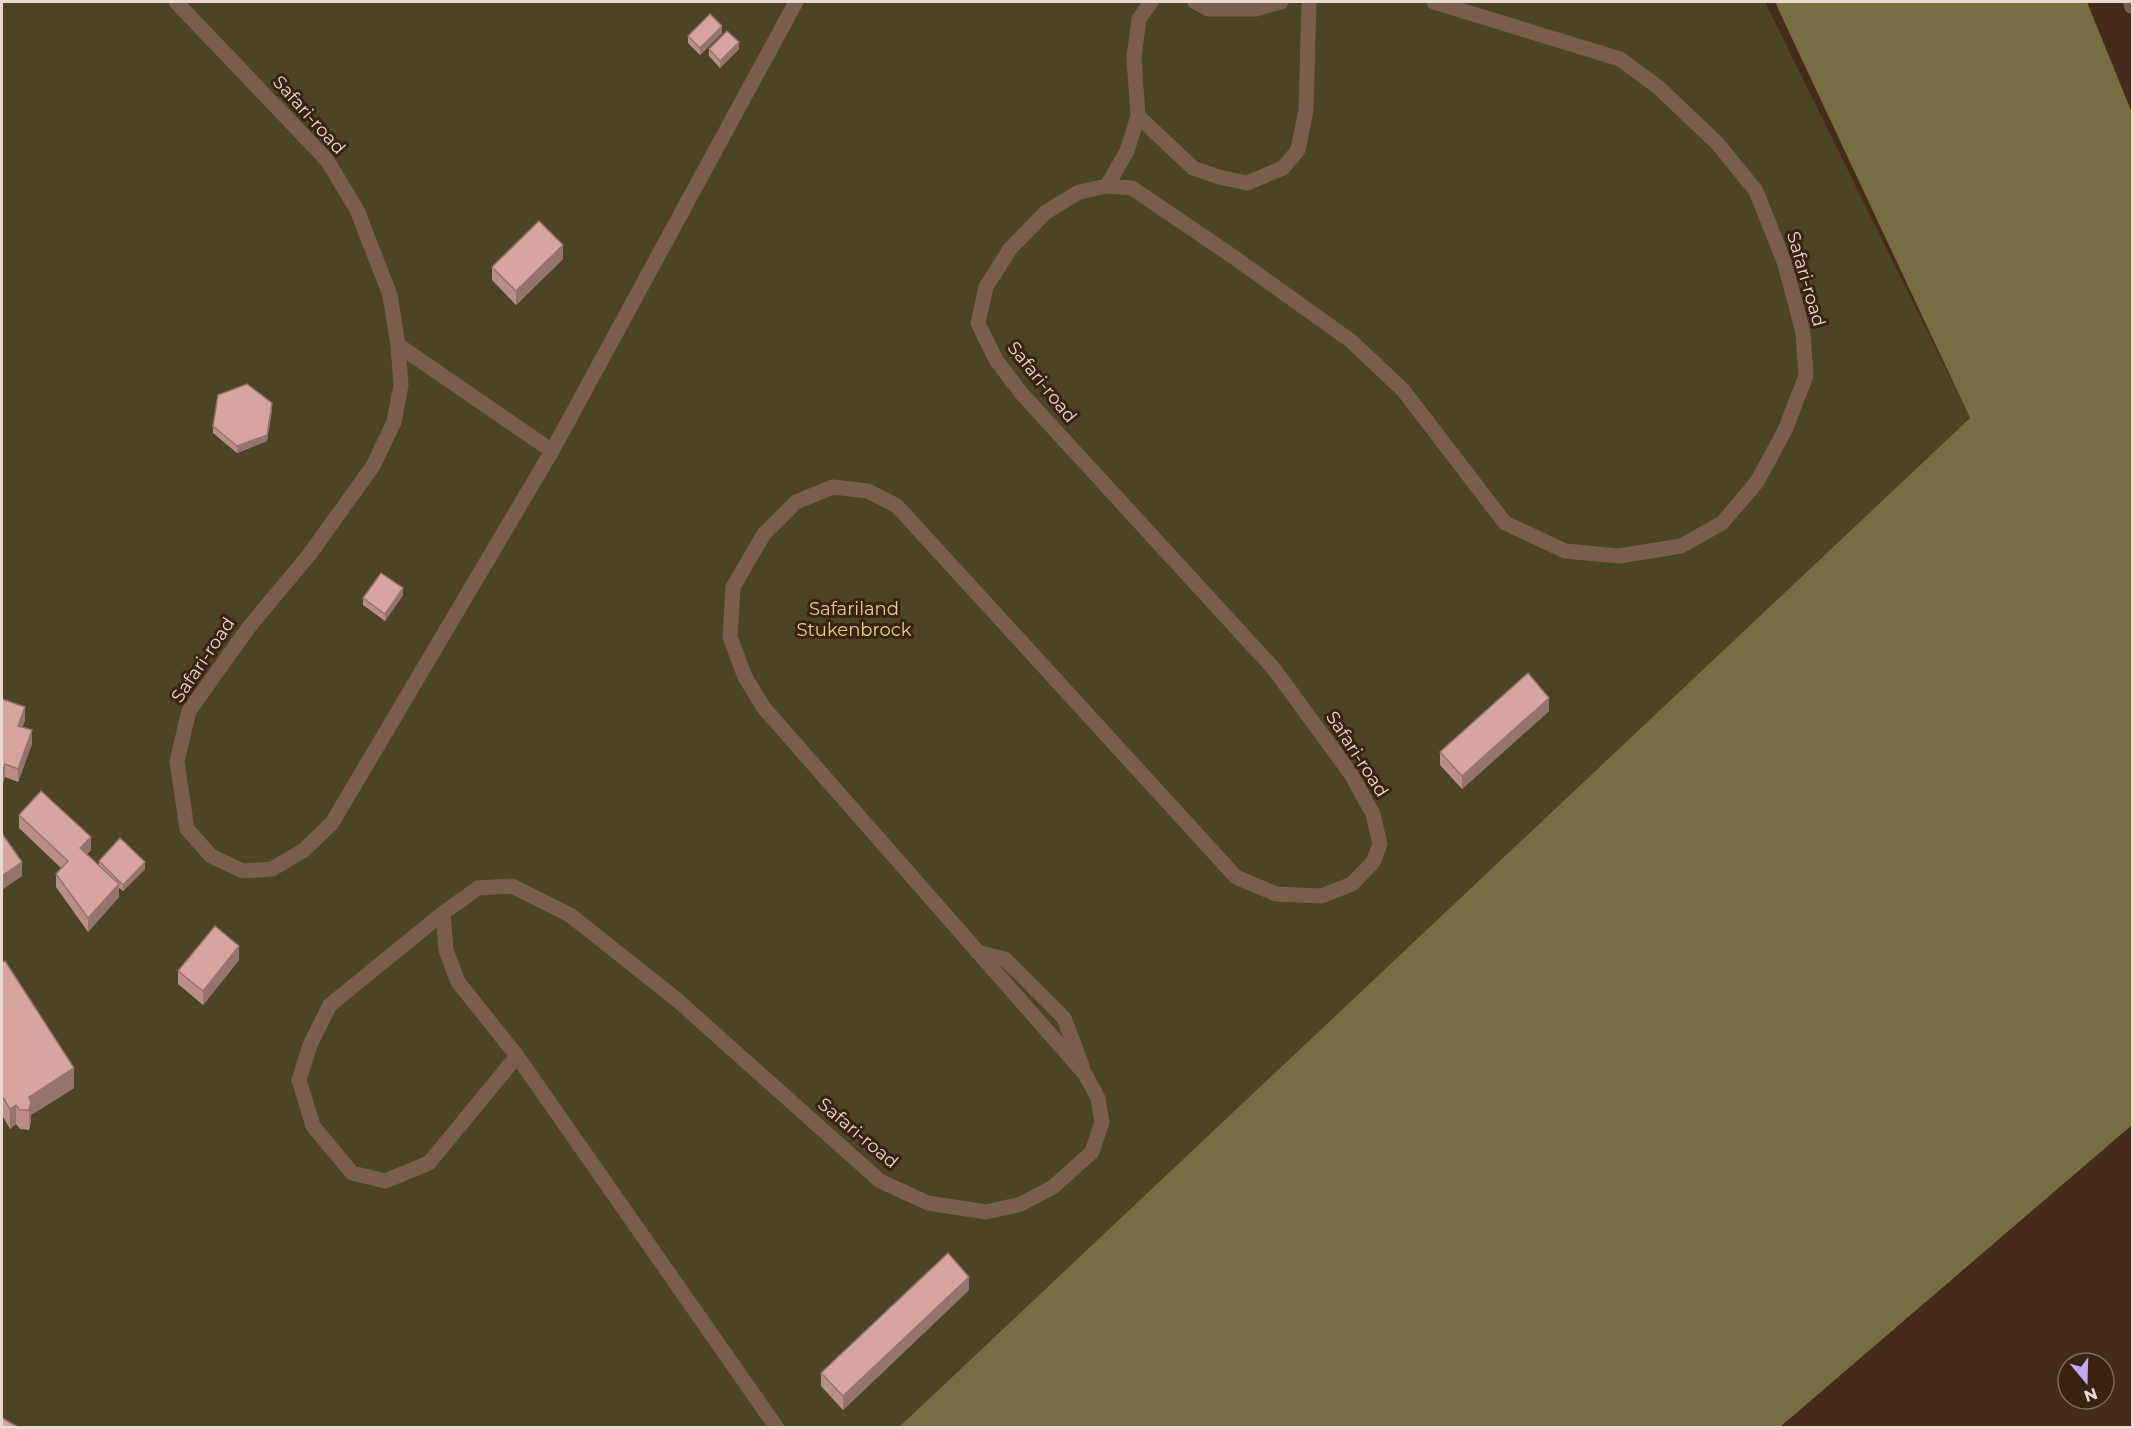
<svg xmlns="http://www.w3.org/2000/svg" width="2134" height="1429" viewBox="0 0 2134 1429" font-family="Montserrat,sans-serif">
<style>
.green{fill:#4b4425}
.forest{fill:#766d43}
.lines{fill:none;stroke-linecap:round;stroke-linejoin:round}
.service{stroke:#7b5d4b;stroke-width:15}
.secondary{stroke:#7b5d4b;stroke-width:16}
.wall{fill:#b98e87}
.shaded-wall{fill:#96746e}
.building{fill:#d7a59d;stroke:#96746e;stroke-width:1.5}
.labels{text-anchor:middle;stroke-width:6;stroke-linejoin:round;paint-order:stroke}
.street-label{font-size:18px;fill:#ebd9cf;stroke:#3b2110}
.park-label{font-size:18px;fill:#e1d28c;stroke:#3b2110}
</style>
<rect width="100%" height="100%" fill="#462b1a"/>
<path class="green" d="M2 2H1765L1970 418 899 1427 2 1428Z"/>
<path class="forest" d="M1775 2H2087L2132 113V1125L1780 1427H899L1970 418Z"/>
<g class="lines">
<path class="service" d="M176 2 327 160 357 210 390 295 398 345 401 385 394 422 373 466 309 555 249 627 189 711 177 761 187 829 211 856 243 871 272 869 304 850 332 823 552 451 796 2
M1195 2 1208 9H1256L1281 2
M1138 116 1193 168 1219 177 1247 183 1283 168 1298 150 1306 110 1309 2
M1107 186 1127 151 1138 116 1134 58 1139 19 1151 2
M398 345 552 451
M443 913 446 950 458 982 517 1056
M977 952 1005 959 1064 1018 1082 1066
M777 1428 517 1056 429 1163 385 1181 352 1173 313 1126 299 1080 310 1045 330 1005 443 913 478 888 512 886 570 915 676 999 880 1181 928 1203 986 1212 1021 1204 1053 1187 1092 1152 1102 1122 1098 1098 1085 1074 764 708 745 677 730 637 733 587 764 534 796 502 833 487 868 491 897 506 1236 877 1276 894 1321 896 1352 884 1373 862 1380 844 1373 814 1351 774 1274 669 1022 394 996 360 978 323 986 287 1010 249 1046 212 1079 192 1107 186 1132 188 1235 258 1351 341 1403 390 1505 523 1565 551 1619 556 1681 546 1722 523 1757 482 1785 430 1806 376 1803 333 1785 264 1756 191 1718 144 1658 87 1620 59 1434 2"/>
<path class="secondary" d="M2131 2 2132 6"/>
</g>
<path class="wall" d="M722 33 700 55 688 43V36Z
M709 49H739L720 68 709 56Z
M563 259 516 305 492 280V267Z
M272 410 267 441 237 453 213 433V426Z
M403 595 385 621 363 605V598Z
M2 699 25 720 22 727 32 744 18 782 5 777Z
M1549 711 1462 789 1440 765V752Z
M19 815 91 850 87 854 99 865V861L145 869 123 891 119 888V897L88 932 56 887V874L61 868 19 828Z
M239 960 203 1005 178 984V971Z
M2 963 74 1088 31 1115V1121L29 1130 20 1129 16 1124 10 1129 2 1115Z
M969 1290 843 1410 821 1386V1373Z"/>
<path class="shaded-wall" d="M722 26V33L700 55V48Z
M739 42V49L720 68V61Z
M563 245V259L516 305V291Z
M272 403V410L267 441 237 453V446Z
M403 588V595L385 621V614Z
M1549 698V711L1462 789V776Z
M25 707V720L18 739V726Z
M32 730V744L18 782V769Z
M5 764V777L2 786V772Z
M91 837V850L80 861V848Z
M22 862V876L2 890V876Z
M145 862V869L123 891V885Z
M119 884V897L88 932V918Z
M239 946V960L203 1005V991Z
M74 1068V1088L31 1115V1121L29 1130V1097Z
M16 1105V1124L10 1129V1109Z
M969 1277V1290L843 1410V1396Z"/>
<path class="building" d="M710 14 722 26 700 48 688 36Z
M727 31 739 42 720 61 709 49Z
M539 221 563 245 516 291 492 267Z
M247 384 272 403 267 435 237 446 213 426 218 395Z
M381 573 403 588 385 614 363 598Z
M1528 673 1549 698 1462 776 1440 752Z
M2 699 25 707 18 726 32 730 18 769 5 764 2 772Z
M41 791 91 837 80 848 119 884 88 918 56 874 68 861 19 815Z
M2 835H3L22 862 2 876Z
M120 838 145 862 123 885 99 861Z
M215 926 239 946 203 991 178 971Z
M5 961 74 1068 29 1097 31 1102 29 1110H20L16 1105 10 1109 2 1096V963Z
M948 1253 969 1277 843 1396 821 1373Z
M2 1418 20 1428H2Z"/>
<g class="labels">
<g class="street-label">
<text transform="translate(309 115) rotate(48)" y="6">Safari-road</text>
<text transform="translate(1806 279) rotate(74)" y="6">Safari-road</text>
<text transform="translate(1042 382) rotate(51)" y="6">Safari-road</text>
<text transform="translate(203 660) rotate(-56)" y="6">Safari-road</text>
<text transform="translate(1357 754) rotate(57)" y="6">Safari-road</text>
<text transform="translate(858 1133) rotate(40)" y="6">Safari-road</text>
</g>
<g class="park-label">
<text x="854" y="615">Safariland<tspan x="854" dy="21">Stukenbrock</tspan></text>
</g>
</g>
<rect width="2134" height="1429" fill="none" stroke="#ebd9cf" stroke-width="6"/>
<g transform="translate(2086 1381) rotate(161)"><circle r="28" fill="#3b2110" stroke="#816b5c" stroke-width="1.5"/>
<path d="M0-4.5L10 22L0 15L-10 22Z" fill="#c0a8f4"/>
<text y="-9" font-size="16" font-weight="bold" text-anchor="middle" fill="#ebd9cf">N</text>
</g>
</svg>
